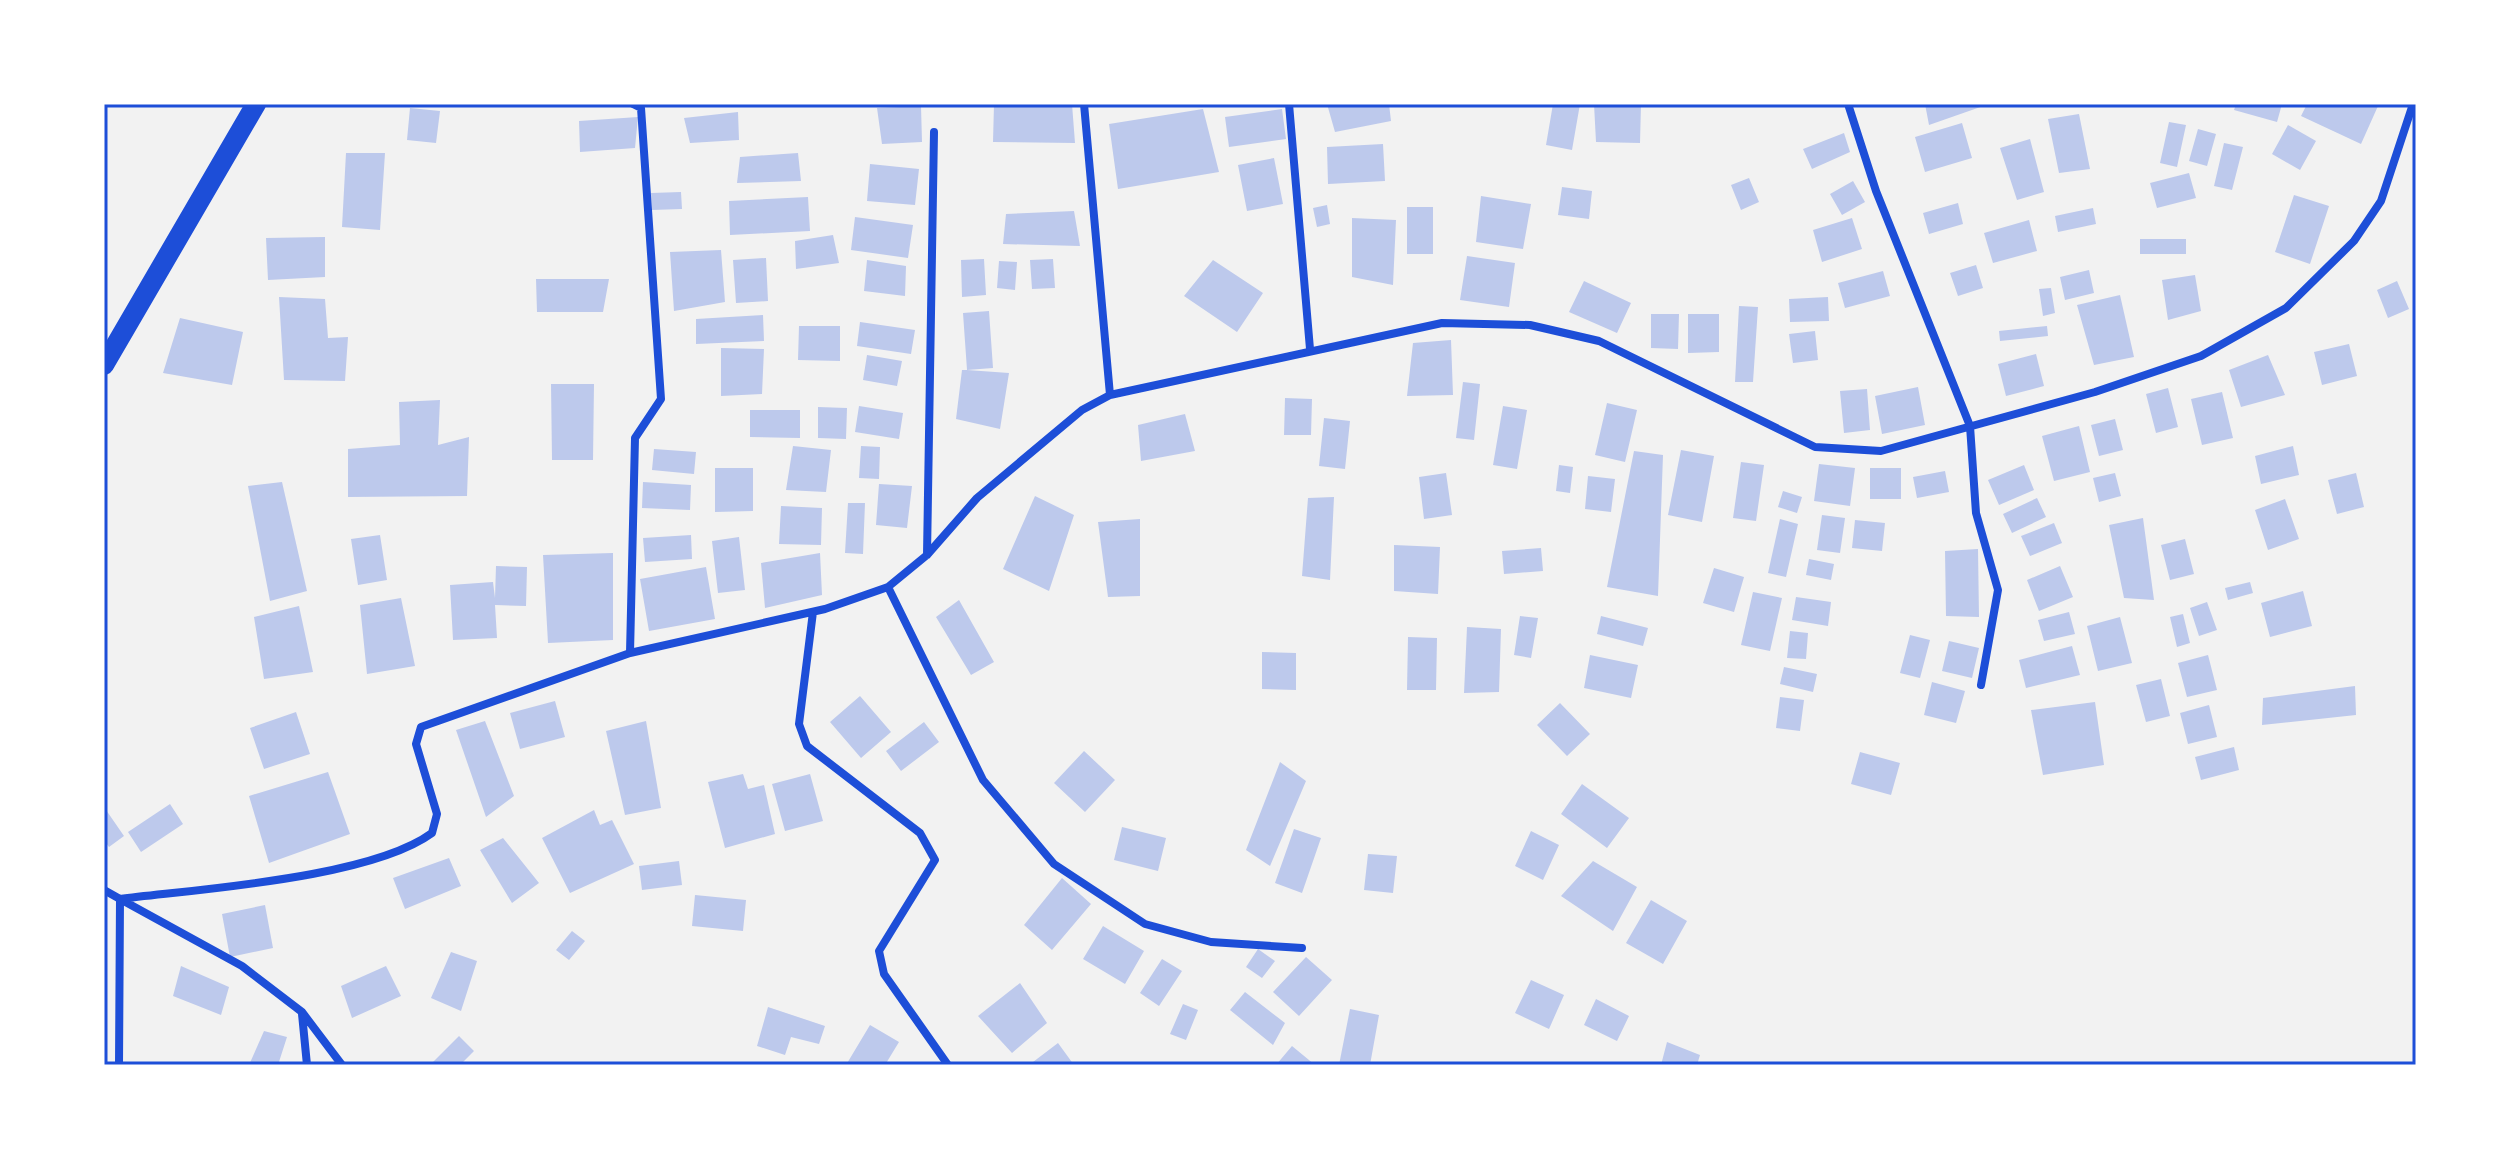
<svg xmlns="http://www.w3.org/2000/svg" width="2520" height="1169" viewBox="0 0 2520 1169" font-family="Cabin,sans-serif">
<style>
.building{fill:#bdc9ec}
.lines{fill:none;stroke-linecap:round;stroke-linejoin:round}
.minor{stroke:#1d4ed8;stroke-width:8}
.primary{stroke:#1d4ed8;stroke-width:20}
.neatline{fill:none;stroke:#1d4ed8;stroke-width:3}
</style>
<rect width="100%" height="100%" fill="#f2f2f2"/>
<path class="building" d="M994 104H1072L1075 143 993 142Z
M1327 104H1389L1391 121 1335 132Z
M1553 104H1580L1572 150 1546 145Z
M1594 104H1641L1640 143 1596 142Z
M1925 104H1989L1929 125Z
M2236 104H2282L2277 122 2234 110Z
M2307 104H2373L2378 106 2361 144 2301 116Z
M921 106 922 142 882 144 877 108Z
M410 108 440 111 436 143 407 140Z
M1203 109 1219 172 1118 189 1109 124Z
M1282 109 1286 139 1229 147 1225 117Z
M738 112 739 140 690 143 684 118Z
M2079 114 2090 169 2059 173 2048 119Z
M638 117 635 148 580 152 579 121Z
M2169 122 2186 125 2177 167 2160 163Z
M1962 123 1972 158 1925 172 1915 137Z
M2288 125 2316 141 2300 170 2272 154Z
M2198 129 2216 134 2207 166 2189 161Z
M1844 133 1850 152 1812 169 1803 149Z
M2030 139 2044 192 2017 200 2000 148Z
M2224 143 2243 147 2232 190 2214 186Z
M1383 144 1385 181 1328 184 1327 147Z
M346 153H385L380 230 342 227Z
M798 153 801 181 737 183 740 157Z
M1274 158 1283 204 1247 211 1238 165Z
M870 164 919 169 915 205 867 201Z
M2189 173 2196 198 2157 208 2150 183Z
M1749 178 1759 202 1741 210 1731 185Z
M1853 181 1865 202 1842 215 1830 194Z
M1562 187 1592 191 1589 219 1558 215Z
M681 192 682 209 652 210 651 193Z
M2294 195 2329 206 2310 264 2275 252Z
M1481 196 1531 204 1523 249 1476 242Z
M808 197 810 231 730 235 729 201Z
M1958 203 1963 224 1929 234 1923 213Z
M1327 205 1330 224 1317 227 1313 208Z
M1407 207H1433V254H1407Z
M2093 208 2096 224 2058 232 2055 216Z
M1074 211 1080 246 1003 244 1006 214Z
M855 217 913 225 908 258 851 250Z
M1352 218 1396 220 1393 285 1352 277Z
M1852 218 1862 249 1822 262 1813 230Z
M2029 220 2037 251 1993 263 1984 233Z
M833 235 839 263 796 269 795 241Z
M325 237V277L268 280 266 238Z
M2140 239H2186V254H2140Z
M721 250 725 302 674 311 670 252Z
M1467 256 1515 263 1509 307 1460 300Z
M766 258 768 301 736 303 733 260Z
M984 259 986 295 962 297 961 260Z
M1053 259 1055 288 1032 289 1030 260Z
M867 260 906 266 905 296 864 291Z
M1213 260 1263 293 1237 332 1184 296Z
M999 261 1017 262 1015 290 997 288Z
M1976 265 1983 288 1958 296 1950 273Z
M2089 270 2094 293 2065 300 2060 277Z
M1883 271 1890 296 1845 308 1838 283Z
M2195 275 2201 311 2168 320 2162 280Z
M536 279H609L603 312H537Z
M1584 281 1631 303 1617 333 1569 312Z
M2397 281 2409 309 2388 318 2377 290Z
M2051 288 2055 313 2043 316 2039 289Z
M2120 295 2134 357 2094 365 2077 305Z
M279 297 325 299 328 338 348 337 345 381 284 380Z
M1828 297 1829 321 1790 322 1789 299Z
M1739 306 1758 307 1753 382H1735Z
M989 311 993 368 967 370 1009 373 1000 429 956 419 962 370H967L963 313Z
M1651 314H1679L1678 349 1651 348Z
M1688 314H1719V352L1688 353Z
M763 315 764 341 696 344V319Z
M180 318 243 332 232 385 163 373Z
M860 322 915 330 911 354 857 346Z
M799 326H840V361L798 360Z
M2047 326 2048 336 2000 341 1999 331Z
M1815 331 1818 360 1793 363 1789 334Z
M1451 340 1453 395 1407 396 1413 343Z
M2349 344 2357 376 2322 385 2314 352Z
M721 348 764 349 762 394 721 396Z
M2036 354 2044 386 2006 396 1998 364Z
M867 355 902 361 897 386 863 380Z
M2268 355 2285 395 2241 407 2229 370Z
M1463 382 1480 384 1474 440 1456 438Z
M551 384H594L593 460H552Z
M1918 387 1925 425 1882 434 1875 396Z
M2168 388 2178 427 2156 433 2146 394Z
M1867 389 1870 430 1844 433 1840 391Z
M2222 392 2233 438 2202 445 2191 399Z
M1285 398 1312 399 1311 435H1284Z
M440 400 438 445 469 437 467 496 348 497V449L400 445 399 402Z
M1607 403 1637 410 1625 462 1595 455Z
M859 406 903 413 899 439 855 432Z
M1503 406 1527 410 1517 469 1493 465Z
M818 407 847 408 846 439 818 438Z
M750 410H800V438L750 437Z
M1185 414 1195 451 1141 461 1138 425Z
M1324 418 1350 421 1345 469 1319 466Z
M2115 419 2123 450 2099 456 2091 425Z
M2079 426 2090 472 2054 481 2042 436Z
M793 446 831 450 826 492 786 490Z
M861 446 880 447 879 479 859 478Z
M2293 446 2299 475 2261 484 2255 456Z
M654 449 696 452 694 474 652 470Z
M1681 450 1714 456 1702 522 1668 515Z
M1634 451 1663 455 1658 596 1607 587Z
M1741 462 1764 465 1756 521 1733 518Z
M1819 464 1855 468 1850 506 1814 501Z
M1559 465 1573 467 1570 493 1556 491Z
M2024 465 2034 490 1999 505 1988 480Z
M715 468H753V511L715 512Z
M1870 468H1901V499H1870Z
M1945 471 1949 492 1917 498 1913 477Z
M1446 473 1452 515 1424 519 1419 477Z
M2115 473 2121 496 2099 502 2093 478Z
M2356 473 2364 507 2337 514 2328 480Z
M1588 476 1615 479 1611 512 1585 509Z
M282 482 307 591 270 601 248 486Z
M643 482 691 485 690 510 642 508Z
M879 484 912 486 907 528 876 525Z
M1783 491 1802 497 1797 513 1778 507Z
M1035 496 1074 515 1049 591 1003 569Z
M1334 497 1330 580 1302 576 1308 498Z
M2037 498 2046 517 2012 533 2003 514Z
M2285 499 2299 539 2268 550 2255 510Z
M848 503H865L863 554 845 553Z
M781 506 822 508 821 545 779 544Z
M1822 515 1845 518 1840 553 1817 550Z
M2143 518 2154 600 2124 598 2109 525Z
M1140 519V596L1108 597 1098 522Z
M1780 519 1798 524 1786 577 1768 573Z
M1855 520 1885 523 1882 551 1852 548Z
M2054 523 2062 543 2030 556 2021 536Z
M380 535 387 580 358 585 351 539Z
M691 535 692 559 645 562 643 538Z
M739 537 745 590 718 593 712 541Z
M2185 539 2194 574 2170 580 2161 545Z
M1394 545 1440 547 1438 594 1394 591Z
M1541 548 1543 571 1504 574 1502 551Z
M1978 549 1979 617 1946 616 1945 551Z
M613 553V640L548 643 543 555Z
M820 553 822 595 765 608 761 563Z
M1809 559 1834 564 1831 580 1806 575Z
M496 566 527 567 526 606 495 605 497 638 453 640 450 585 493 582 495 598Z
M2060 566 2073 597 2039 611 2027 580Z
M706 567 715 619 649 631 640 579Z
M1714 568 1744 577 1734 612 1703 603Z
M2250 582 2253 593 2228 600 2225 588Z
M2303 591 2312 626 2270 637 2261 603Z
M1753 592 1782 598 1770 651 1741 645Z
M1796 597 1831 602 1828 626 1792 620Z
M401 598 415 666 367 674 360 605Z
M959 600 994 662 971 675 936 617Z
M2207 602 2217 630 2199 636 2190 608Z
M299 606 313 672 264 679 254 617Z
M2069 612 2075 634 2044 641 2038 620Z
M2183 614 2190 643 2177 647 2170 617Z
M1520 616 1538 618 1531 658 1514 655Z
M1601 616 1648 628 1643 646 1597 634Z
M2120 617 2132 663 2098 671 2087 626Z
M1467 627 1501 629 1499 692 1464 693Z
M1790 631 1808 633 1806 659 1787 658Z
M1910 635 1930 640 1920 678 1900 673Z
M1408 637 1437 638 1436 690H1407Z
M1949 641 1979 648 1972 678 1942 671Z
M2072 646 2080 675 2026 688 2019 660Z
M1262 652 1296 653V690L1262 689Z
M1590 655 1638 665 1631 698 1584 688Z
M2208 655 2217 690 2187 697 2178 663Z
M1784 667 1817 674 1813 692 1780 684Z
M2161 679 2170 716 2146 722 2136 685Z
M1932 682 1965 691 1956 723 1924 715Z
M2355 686 2356 715 2262 725 2263 698Z
M860 696 891 732 861 758 830 722Z
M1780 697 1804 700 1800 731 1776 728Z
M555 701 565 737 520 749 510 713Z
M2095 702 2104 765 2043 775 2031 710Z
M1560 703 1590 734 1567 756 1537 725Z
M2209 705 2217 737 2188 744 2180 713Z
M296 712 310 754 264 769 250 728Z
M485 721 514 796 486 817 456 730Z
M646 721 661 808 625 815 606 731Z
M924 722 939 742 901 771 886 751Z
M2234 747 2239 770 2201 780 2195 757Z
M1084 751 1115 780 1085 812 1054 783Z
M1860 752 1900 763 1891 795 1851 784Z
M1280 762 1306 781 1270 866 1246 850Z
M328 772 350 834 269 863 249 796Z
M743 774 748 789 764 785 775 834 725 848 708 782Z
M810 774 823 821 785 831 772 784Z
M1582 784 1629 818 1607 848 1561 814Z
M170 804 183 824 141 852 128 832Z
M104 807 124 836 109 847 104 840Z
M594 810 600 825 612 820 634 864 570 893 542 838Z
M1122 827 1166 838 1158 871 1114 860Z
M1294 829 1321 838 1302 893 1275 883Z
M1531 831 1559 845 1543 880 1515 866Z
M503 838 539 883 512 903 480 850Z
M1368 854 1397 856 1393 893 1364 890Z
M449 858 461 886 405 909 393 878Z
M679 861 682 885 642 890 639 866Z
M1593 861 1637 887 1613 931 1561 896Z
M1062 878 1091 904 1052 950 1024 925Z
M695 895 746 900 743 931 692 926Z
M1651 900 1687 921 1663 964 1626 943Z
M265 905 273 948 230 957 222 914Z
M1103 926 1144 951 1125 984 1083 959Z
M572 931 585 941 569 960 556 950Z
M1258 949 1275 961 1262 978 1246 967Z
M451 952 477 961 461 1011 431 998Z
M1306 957 1332 980 1299 1016 1273 992Z
M1162 959 1182 971 1159 1006 1140 993Z
M181 966 229 987 221 1015 173 996Z
M386 966 401 996 352 1018 341 986Z
M1531 980 1564 995 1549 1029 1515 1013Z
M1020 983 1047 1023 1012 1053 978 1016Z
M1245 992 1285 1023 1273 1045 1230 1010Z
M1596 999 1629 1016 1617 1041 1584 1025Z
M1183 1004 1198 1010 1186 1040 1170 1034Z
M768 1007 825 1026 819 1044 791 1037 785 1055 757 1046Z
M1350 1009 1379 1015 1370 1065H1339Z
M870 1025 899 1042 885 1065H846Z
M264 1031 287 1037 278 1065H249Z
M459 1036 474 1051 460 1065H430Z
M1667 1042 1700 1055 1697 1065H1661Z
M1058 1043 1074 1065H1035L1033 1062Z
M1292 1046 1315 1065H1276Z"/>
<g class="lines">
<path class="minor" d="M1084 104 1110 395
M1289 104 1310 349
M1848 104 1876 191 1970 426 1976 513 1998 590 1981 685
M927 555 934 132
M888 587 983 780 1054 864 1145 924 1211 942 1302 948
M813 612 799 724 807 746 920 833 935 860 879 951 884 974 948 1065
M630 653 635 438 661 399 641 108 633 104
M104 890 120 899C199 889 371 878 432 833L437 814 416 744 421 727 630 653 825 609 888 587 927 555 977 498 1082 410 1110 395 1442 323 1530 325 1599 341 1815 447 1881 451 2095 392 2201 356 2286 308 2354 241 2381 201 2413 104
M302 1014 307 1065
M119 1065 120 899 242 966 302 1012 342 1065"/>
<path class="primary" d="M104 365 256 104"/>
</g>
<rect width="2520" height="1169" fill="none" stroke="#ffffff" stroke-width="212"/>
<rect x="106" y="106" width="2308" height="957" class="neatline"/>
</svg>
